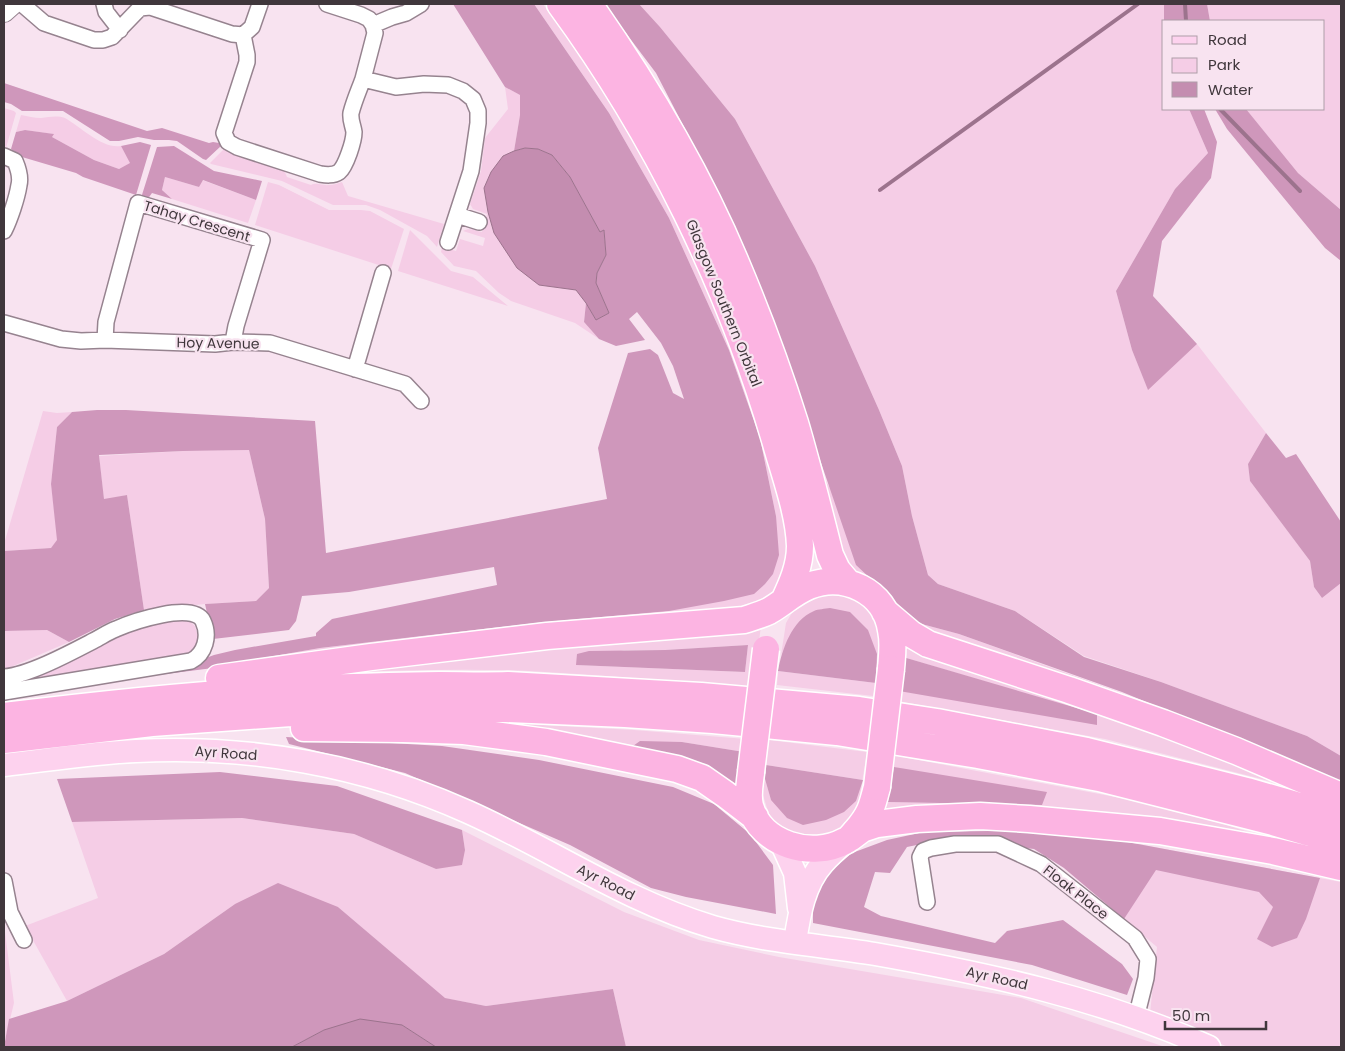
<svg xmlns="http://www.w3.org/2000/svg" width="1345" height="1051" viewBox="0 0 1345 1051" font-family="Poppins,sans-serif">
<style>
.green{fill:#f5cde6;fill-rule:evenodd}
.forest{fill:#cf97bb}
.water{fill:#c48db0;stroke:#9c738d}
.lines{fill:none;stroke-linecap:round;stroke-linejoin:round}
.stream{stroke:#9c738d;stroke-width:4}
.street-casing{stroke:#96838f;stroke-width:18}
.secondary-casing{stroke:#96838f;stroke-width:22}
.primary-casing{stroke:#fff;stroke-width:25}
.highway-casing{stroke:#fff;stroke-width:29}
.street{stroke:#fff;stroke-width:15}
.secondary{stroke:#fff;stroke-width:20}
.primary{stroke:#fdd2ee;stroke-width:22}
.highway{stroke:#fcb4e2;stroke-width:26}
.highway-bridge-casing{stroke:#fff;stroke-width:29;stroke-linecap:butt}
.highway-bridge{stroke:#fcb4e2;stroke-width:26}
.labels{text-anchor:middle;stroke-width:4.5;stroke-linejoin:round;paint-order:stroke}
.street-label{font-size:14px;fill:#40373c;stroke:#f8e3f0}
</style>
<rect width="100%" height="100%" fill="#f8e3f0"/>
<path class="green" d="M534 4H543L586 65 628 132 665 200 711 297 732 351 752 411 784 513 789 547 787 563 777 591 754 608 239 662 320 648 545 622 776 516 760 438 729 350 669 218 609 113Z
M639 4H1164V109H1189L1208 153 1175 189 1116 291 1132 350 1148 389 1197 344 1266 433 1248 464 1250 481 1310 561 1314 587 1322 598 1341 583V756L1307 736 1161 682 1084 656 1015 611 938 584 928 575 912 516 902 466 879 410 815 266 735 119 660 27Z
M1207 4H1340L1341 6V210L1298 173 1246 109H1324V21H1210Z
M505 87 520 95V115L514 151 503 156 491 172 484 188 488 212 494 233 539 285 576 290 586 303 584 322 599 339 575 323 511 301 499 293 476 271 454 266 441 252 442 247 456 251 460 239 483 246 485 238 463 231C470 227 475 231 482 232L487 214 473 209 470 204 481 171 485 138 508 109Z
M4 108 14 111 16 113 6 148 4 143Z
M21 115C28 116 34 118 41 118 49 117 57 115 65 118 81 127 102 149 121 146L131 163 119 169 94 160 52 137 53 134 25 130 16 132Z
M226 147 283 168 287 177 311 185C318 182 322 186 329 185 334 185 338 183 342 182L348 196 444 224 437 247 427 236 380 210 366 205H333L282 181 211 164 210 163Z
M165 177 199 187 202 180 256 200 248 223 172 199 162 190Z
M268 182 279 185 329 210H361L370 211 404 229 391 269 255 225Z
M410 230 451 271 473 277 508 306 398 271Z
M43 411 57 413 72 412 57 427 51 484 58 540 51 548 4 551V544Z
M815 447 826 481 891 597 918 623 959 634 1122 693 1341 782V787L917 633 852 570 843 554Z
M249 450 265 519 269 588 256 601 205 604 144 610 127 495 104 500 99 456 183 451Z
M850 592 870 610 881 626 876 671 877 654 793 630 781 655 786 623 797 604 810 595Z
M168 619 188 620 195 626 198 637 194 649 182 659 12 686 4 683 32 674 130 632Z
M761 626 753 687C679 682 604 675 529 671 462 668 395 671 327 672L559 647 679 639 735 631ZM748 645 745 672 576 665 624 650H665Z
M47 630 69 642 4 670V631Z
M901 641 1172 735 1285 785 1105 739 898 701 899 691 1097 715 903 657Z
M778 671 876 683 873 696 777 685Z
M482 722 634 730 746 739 744 752 682 742 690 762 739 785V795Z
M769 740 867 752 857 813 846 826 827 837 802 838 774 825 767 808 762 792 765 779 771 800 863 780 766 765Z
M892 755 1142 802 1212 820 1314 854 879 817ZM894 767 1042 805 888 802Z
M242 818 354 834 436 869 465 850 462 830 624 912 699 940 779 957 1021 998 1165 1047H626L613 989 486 1006 444 998 338 907 235 904 164 954 67 1001 25 926 98 898 72 822Z
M1068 831 1341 882V1047H1228L1150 1013 1157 947 1064 868Z
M4 924 14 1003 4 1044Z"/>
<path class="forest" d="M453 4H534L609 113 669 218 729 350 760 438 776 516 779 555 773 574 765 584 754 594 724 601 669 611 545 622 422 636 320 648 239 662 229 666 102 682 187 665 214 655 235 650 316 636V633L332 619 497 585 494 567 349 592 302 596 296 621 289 630 213 639 205 604 256 601 269 588 265 519 249 450 183 451 99 455 104 499 127 495 144 610 115 619 69 642 47 630 4 631V551L51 548 57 540 51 484 57 427 72 412 97 410H126L315 421 326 553 607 499 598 448 628 353 650 349 658 355 673 393 684 399 673 366 661 343 637 312 629 319 645 340 616 346 599 339 584 322 586 303 596 320 609 313 596 283 597 273 606 255 604 230 600 232 570 177 552 155 538 149 525 148 514 151 520 115V95L505 87Z
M604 4H639L660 27 735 119 815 266 879 410 902 466 912 516 928 575 938 584 1015 611 1084 657 1161 682 1307 736 1341 756V782L1122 692 959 634 918 623 856 565 777 334 722 200 656 73Z
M1164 4H1207L1210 21H1164V27Z
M4 83 147 131 162 128 209 143 213 142 219 143 221 146 206 160 203 159 177 141 169 140H154L138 137 119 141H110L63 111H22L11 104 4 102Z
M1189 109H1204L1217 142 1211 178 1162 241 1153 296 1197 344 1148 390 1132 350 1116 291 1175 189 1208 153Z
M1215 109H1246L1298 173 1341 210V261L1325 248 1227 129Z
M25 130 54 134 52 137 94 160 119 169 130 163 121 146 140 142 151 145 136 195 83 177 76 173 22 157 11 149 16 132Z
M174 146 214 171 262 181 256 200 203 180 199 187 165 177 162 190 172 199 152 193 147 200 141 198 157 147Z
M1266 433 1286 458 1296 454 1341 522V583L1322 598 1314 587 1310 561 1250 481 1248 464Z
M830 608 850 612 868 630 877 654 876 683 778 671C782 649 792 620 814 611 818 609 825 609 830 608Z
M748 645 745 672 576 665 577 654 589 651 665 650Z
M903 657 1097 714V725L899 691Z
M286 737 442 746 539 760 673 787 714 804 750 834 773 865 776 914 686 897 651 888 570 845 405 773 289 744Z
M640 741 682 742 744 752 739 785 690 762 633 746Z
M766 765 863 780 856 801 844 812 826 820 803 825 787 818 771 800 765 779Z
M894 767 1047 792 1042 805 888 802Z
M220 772 337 786 462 830 465 850 462 865 436 869 354 834 242 818 72 822 57 779Z
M990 831H1068L1320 878 1306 919 1297 938 1272 947 1257 939 1273 907 1259 892 1156 870 1124 919 1064 868 1034 849 946 839 907 847 890 873 875 872 864 907 881 916 995 943 1007 931 1063 920 1122 964 1133 979 1127 995 1032 965 813 923V895L826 875 852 853 887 840 924 832Z
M278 883 338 907 445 998 486 1006 613 989 626 1047H436L402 1025 324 1030 292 1047H4L9 1019 67 1001 164 954 235 904Z"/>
<path class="water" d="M525 148 538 149 552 155 570 177 600 232 604 230 606 255 597 273 596 283 609 313 596 320 586 303 576 290 539 285 517 268 494 233 488 212 484 188 491 172 503 156 514 151Z
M360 1019 402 1025 436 1047H292L324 1030Z"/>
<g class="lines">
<path class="stream" d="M1185 4 1186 21
M1220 109 1300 191
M880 190 1138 4"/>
<defs>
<path id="street" d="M22 4 44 23 94 40H103L112 37 140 8 150 7 232 34 243 35 252 27 260 4
M104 4 106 12 120 30
M327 4 361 15 369 19 373 25 375 33 363 79 396 87 424 84 448 85 463 91 473 99 478 111V123L471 171 448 242
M373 25 392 17 406 13 421 4
M243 35 247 55V62L224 133 228 142 237 147 320 174C326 175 333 176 339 172 346 166 354 141 354 132 353 125 350 120 351 113 354 101 359 90 363 79
M4 156 15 161C18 168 21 177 19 185 17 198 10 219 4 231
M457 215 479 222
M4 323 61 339 81 341 105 340 215 344 233 342 270 343 405 384 421 401
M105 340 106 322 138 203 262 240 236 326 233 342
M355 369 383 273
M4 677C29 675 70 653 93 641 101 637 108 632 116 629 132 622 193 601 203 621 210 636 205 654 191 661L4 692
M4 881 10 912 24 940
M927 902 920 857 923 851 931 848 955 844H998L1041 864 1135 938 1148 959 1146 978 1136 1018"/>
<path id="secondary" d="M4 12 13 4"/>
<path id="primary" d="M4 765C48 760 92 753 136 751 249 745 364 765 468 812 551 849 625 901 713 927 766 942 821 945 875 954 989 974 1103 999 1209 1047
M781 842 795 873 799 908
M795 942C799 915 804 884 823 863 830 855 838 848 846 841"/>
<path id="highway" d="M560 4C656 135 729 284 775 440 784 473 799 512 800 546 800 566 792 584 784 601
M589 4C645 84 698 172 736 263 758 315 778 369 795 423 808 467 819 511 830 555L837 570 848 583
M885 612 911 634 928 644 1069 690 1163 723 1236 751 1341 796
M219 678 371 657 547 636 744 620C753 617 761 615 769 611 783 603 794 592 809 586 844 572 885 591 891 630 894 643 892 656 891 669
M4 716C94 705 185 695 276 690 331 687 385 686 440 685 462 685 485 686 508 685L701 696 859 710 937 722 1087 751 1247 791 1341 818
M304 728 403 729 464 731 546 742 677 769 702 778 725 794 755 817
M4 740 152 723 332 710 416 708 506 709 625 714 713 720 837 732 978 755 1099 778 1273 822 1341 842
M751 772C750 783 747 795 750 806 761 845 812 859 845 841 850 839 853 834 856 831 870 815 872 807 877 787
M850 838 862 829 877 824 917 819 980 816 1029 819 1160 831 1273 851 1341 867"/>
</defs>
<use href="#street" class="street-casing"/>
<use href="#secondary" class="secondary-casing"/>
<use href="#primary" class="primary-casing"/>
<use href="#highway" class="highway-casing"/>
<use href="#street" class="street"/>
<use href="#secondary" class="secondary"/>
<use href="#primary" class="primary"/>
<use href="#highway" class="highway"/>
<defs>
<path id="highway-bridge" d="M751 772 766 649
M877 787 891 669"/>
</defs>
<use href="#highway-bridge" class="highway-bridge-casing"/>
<use href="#highway-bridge" class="highway-bridge"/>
</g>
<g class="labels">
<g class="street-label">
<text transform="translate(197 221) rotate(17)" y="5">Tahay Crescent</text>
<text transform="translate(724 303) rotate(68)" y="5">Glasgow Southern Orbital</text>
<text transform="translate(218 343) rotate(1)" y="5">Hoy Avenue</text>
<text transform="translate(226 753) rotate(4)" y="5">Ayr Road</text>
<text transform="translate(606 882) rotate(27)" y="5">Ayr Road</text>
<text transform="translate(1076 892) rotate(38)" y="5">Floak Place</text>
<text transform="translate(997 978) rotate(13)" y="5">Ayr Road</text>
</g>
</g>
<rect width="1345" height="1051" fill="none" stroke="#40373c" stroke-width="10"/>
<rect x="1162" y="20" width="162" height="90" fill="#f8e3f0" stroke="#ae9ea8"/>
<rect x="1172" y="36" width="25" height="8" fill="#fdd2ee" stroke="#ae9ea8"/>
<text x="1208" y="45" font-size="15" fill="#40373c">Road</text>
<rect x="1172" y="58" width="25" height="15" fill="#f5cde6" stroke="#ae9ea8"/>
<text x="1208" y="70" font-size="15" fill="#40373c">Park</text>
<rect x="1172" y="82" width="25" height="15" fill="#c48db0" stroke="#ae9ea8"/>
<text x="1208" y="95" font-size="15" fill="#40373c">Water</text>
<path d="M1165 1021v8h101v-8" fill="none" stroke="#40373c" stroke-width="2.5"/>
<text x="1172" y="1021" font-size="15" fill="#40373c" stroke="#f8e3f0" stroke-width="4" paint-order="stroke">50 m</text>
</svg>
